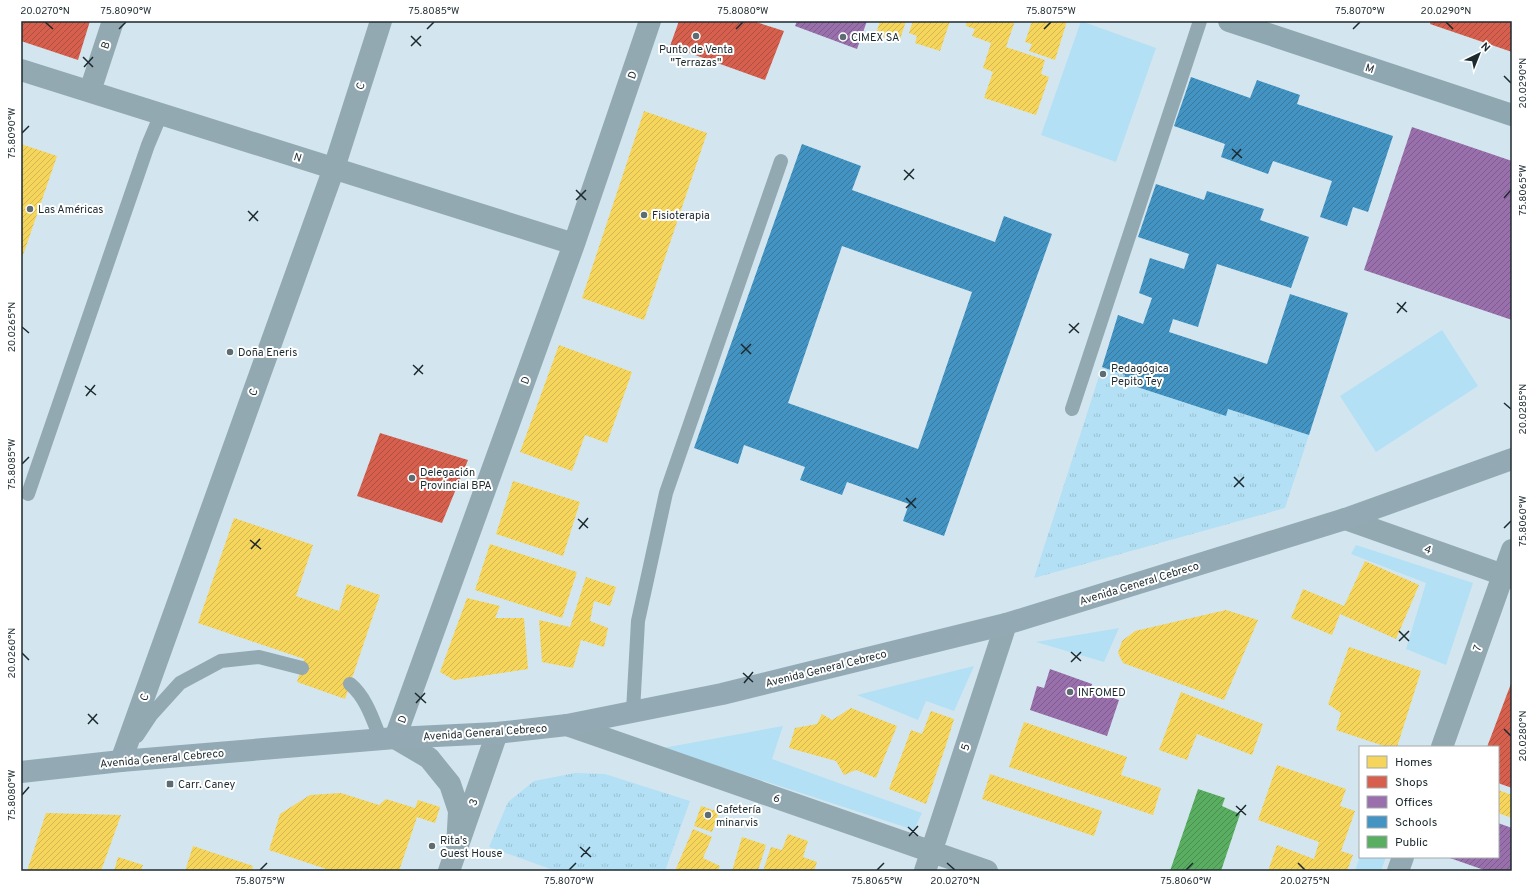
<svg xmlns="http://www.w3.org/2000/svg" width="1533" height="892" viewBox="0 0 1533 892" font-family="Overpass,sans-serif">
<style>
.grass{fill:#b3e0f4}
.park{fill:url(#park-tufts)}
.homes{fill:url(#homes-hatch)}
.shops{fill:url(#shops-hatch)}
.offices{fill:url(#offices-hatch)}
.schools{fill:url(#schools-hatch);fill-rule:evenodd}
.public{fill:url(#public-hatch)}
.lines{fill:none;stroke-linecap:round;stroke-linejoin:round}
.lane{stroke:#92a9b2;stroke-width:14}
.street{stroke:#92a9b2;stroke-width:22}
.secondary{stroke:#8fa7b1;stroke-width:22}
.primary{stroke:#93aab4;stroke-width:22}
.ticks{fill:none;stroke:#1c2a2f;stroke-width:1.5}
.poi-dot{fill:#5c6c72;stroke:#fff;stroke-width:1.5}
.labels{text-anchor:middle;stroke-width:4;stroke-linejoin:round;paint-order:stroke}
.poi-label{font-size:11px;fill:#1c2a2f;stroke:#fff;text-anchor:start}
.street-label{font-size:11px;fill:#1c2a2f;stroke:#fff}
.neatline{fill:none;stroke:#1c2a2f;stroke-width:1.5}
.ticks-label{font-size:10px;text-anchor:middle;fill:#1c2a2f}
</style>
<defs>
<pattern id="park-tufts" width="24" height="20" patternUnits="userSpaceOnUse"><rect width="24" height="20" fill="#b3e0f4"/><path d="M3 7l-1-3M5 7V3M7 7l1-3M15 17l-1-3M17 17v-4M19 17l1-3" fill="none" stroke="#99c0d2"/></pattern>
<pattern id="homes-hatch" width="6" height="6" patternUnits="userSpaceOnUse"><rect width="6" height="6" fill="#f6d55c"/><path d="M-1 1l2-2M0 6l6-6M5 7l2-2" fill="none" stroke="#d2b750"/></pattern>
<pattern id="shops-hatch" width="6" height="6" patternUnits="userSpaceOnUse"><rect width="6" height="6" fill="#d6604d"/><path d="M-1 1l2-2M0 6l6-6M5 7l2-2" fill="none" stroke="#ad4f40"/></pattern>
<pattern id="offices-hatch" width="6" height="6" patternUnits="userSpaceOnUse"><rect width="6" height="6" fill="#9970ab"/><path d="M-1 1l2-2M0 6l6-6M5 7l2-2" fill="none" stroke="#7c5c8c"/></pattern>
<pattern id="schools-hatch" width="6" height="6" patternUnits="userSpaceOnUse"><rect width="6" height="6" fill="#4393c3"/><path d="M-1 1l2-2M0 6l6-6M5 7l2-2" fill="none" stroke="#37789f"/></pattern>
<pattern id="public-hatch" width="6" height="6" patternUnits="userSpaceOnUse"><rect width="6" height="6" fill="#5aae61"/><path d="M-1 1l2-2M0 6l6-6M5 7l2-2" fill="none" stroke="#4a8e50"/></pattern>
</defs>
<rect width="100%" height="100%" fill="#d3e6ef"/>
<path class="grass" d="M1081 21 1156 48 1116 162 1041 135Z
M1442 330 1478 386 1376 452 1340 396Z
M1356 545 1473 583 1446 665 1406 649 1426 583 1351 554Z
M1119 628 1104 662 1036 642Z
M974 666 954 711 926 701 918 720 857 695Z
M783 726 772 759 922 813 914 830 663 748Z
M1360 856V857H1386L1381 871H1355Z"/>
<path class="park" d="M1102 367 1125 375 1123 382 1228 409 1309 435 1285 508 1034 578Z
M575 773 605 774 690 801 665 871H556L489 847 508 802 534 781Z"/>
<path class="homes" d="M880 21H906L899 42 876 34Z
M913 21H950L940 51 915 43 917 36 909 33Z
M967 21H1015L1006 47 1045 60 1041 74 1049 77 1036 115 984 98 993 72 983 68 991 43 972 36 975 29 966 26Z
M1032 21H1067L1055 60 1029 51 1032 44 1025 42Z
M644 111 707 133 644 320 582 298Z
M21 144 57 156 21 261Z
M559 345 632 372 607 443 585 435 572 471 520 452Z
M513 481 580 502 563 556 496 534Z
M234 518 313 545 296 596 339 611 347 584 380 595 345 699 297 682 304 659 198 623Z
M490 544 577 572 562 618 475 590Z
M1365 561 1419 585 1396 639 1340 614 1332 635 1291 618 1303 589 1344 606Z
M586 577 616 587 610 606 594 601 590 621 608 628 604 647 581 640 573 668 542 662 539 620 570 627Z
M467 598 500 606 495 618H524L528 669 454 680 440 672Z
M1226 610 1258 620 1224 700 1123 663 1118 653 1122 641 1135 631Z
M1349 647 1421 671 1397 747H1387L1336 730 1341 713 1328 704Z
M1181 692 1263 724 1252 755 1197 734 1187 760 1159 750Z
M851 708 897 726 876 778 856 770 844 775 836 761 789 748 795 728 817 724 822 714 832 720Z
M931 711 954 719 947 742 926 804 889 789 911 730 922 734Z
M1024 722 1127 757 1121 775 1161 788 1153 815 1009 767Z
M1277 765 1346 789 1340 806 1355 811 1341 851 1353 855 1347 871H1268L1277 845 1314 859 1319 842 1258 820Z
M990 774 1102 811 1094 836 982 799Z
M1498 790 1512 795V818L1498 813Z
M341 793 379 805 386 799 415 808 418 800 440 807 435 823 417 817 399 871H332L269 850 280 814 310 795Z
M701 806 719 812 712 832 694 826Z
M46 813 121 815 101 871H27Z
M693 829 712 837 703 858 720 866 718 871H675Z
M788 834 808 841 803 857 817 862 814 871H763L771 847 782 850Z
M742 837 766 845 758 871H732Z
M193 846 253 866 252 871H185Z
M118 857 143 865 141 871H114Z"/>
<path class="shops" d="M21 21H90L78 60 21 41Z
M679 21H753L784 31 765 80 670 46Z
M1431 21H1512V52L1430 24Z
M380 433 468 460 442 523 357 496Z
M1512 681V788L1498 783V747H1487Z"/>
<path class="offices" d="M797 21H867L857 49 795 26Z
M1412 127 1512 161V320L1364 270Z
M1050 669 1092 684 1090 690 1119 700 1107 736 1030 710 1037 686 1044 688Z
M1498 823 1512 828V871H1487L1447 857H1498Z"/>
<path class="schools" d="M1191 77 1250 98 1257 80 1300 95 1297 104 1393 136 1368 212 1353 207 1347 226 1320 217 1332 181 1273 161 1268 174 1221 157 1225 144 1174 126Z
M802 144 861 166 852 190 995 242 1004 216 1052 234 944 536 903 521 909 504 847 482 842 495 800 480 805 467 744 445 738 464 694 448ZM842 246 972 292 918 449 788 403Z
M1156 184 1204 200 1207 191 1264 209 1260 220 1309 237 1291 288 1217 264 1198 327 1173 319 1169 332 1267 364 1290 294 1348 313 1309 435 1228 409 1226 416 1122 382 1125 375 1102 367 1118 315 1143 324 1152 298 1139 293 1150 258 1184 269 1189 254 1138 237Z"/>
<path class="public" d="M1198 789 1225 798 1222 806 1240 814 1221 871H1170Z"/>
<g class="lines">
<path class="lane" d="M1072 409 1200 21
M28 494 148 145 161 114
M350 684C366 697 373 720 381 740
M633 711 638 621 666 493 781 161
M137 736 151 715 180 683 221 661 259 657 302 668"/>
<path class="street" d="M21 70 574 244
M90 91 113 21
M1345 519 1512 578
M567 725 987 871
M1442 747 1512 550
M121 761 334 168 381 21
M457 848 459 811 450 784 429 758 395 738 574 244 650 21
M449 871 497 733
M925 871 1006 624
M1398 871 1403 857"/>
<path class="secondary" d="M1229 21 1512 115"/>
<path class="primary" d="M21 772 121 761 395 738 497 733 567 725 722 694 1006 624 1345 519 1512 459"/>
</g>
<path class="ticks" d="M45 22 53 29M1446 22 1453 29M119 29 126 22M427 29 434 22M736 29 743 22M1044 29 1051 22M1353 29 1360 22M411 36 421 46M411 46 421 36M83 57 93 67M84 67 93 57M1504 76 1511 83M22 133 29 126M1232 149 1242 158M1232 159 1241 149M904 170 914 179M904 180 914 169M576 190 586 200M1504 198 1511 190M576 200 586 190M248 211 258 221M249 221 258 211M1397 303 1407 312M1397 313 1406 302M1069 324 1079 333M22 327 29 333M1069 333 1079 323M741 344 751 354M741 354 751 344M413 365 423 374M414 375 423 365M85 386 96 395M86 396 95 385M1504 403 1511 409M22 464 29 457M1234 477 1244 487M1234 487 1244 477M906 498 916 508M906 508 916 498M578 519 588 528M1504 528 1511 521M579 529 588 518M250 540 261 549M251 549 260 539M1399 631 1409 641M1399 641 1409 631M1071 652 1081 661M22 653 29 660M1071 662 1081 652M743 673 753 682M744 683 753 672M415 693 426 703M416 703 425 693M88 714 98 724M88 724 97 714M1504 729 1511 736M22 795 29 787M1236 806 1246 815M1236 816 1246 805M908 827 918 836M909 836 918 826M580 847 591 857M581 857 590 847M947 863 955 870M1298 863 1305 870M260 870 267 863M569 870 576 863M877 870 884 863M1186 870 1193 863"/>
<g class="poi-dot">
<circle cx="696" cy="36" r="4"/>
<circle cx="843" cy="37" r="4"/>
<circle cx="30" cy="209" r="4"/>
<circle cx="644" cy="215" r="4"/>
<circle cx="230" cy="352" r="4"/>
<circle cx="1103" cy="374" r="4"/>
<circle cx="412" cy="478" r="4"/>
<circle cx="1070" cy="692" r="4"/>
<rect x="166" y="780" width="8" height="8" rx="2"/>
<circle cx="708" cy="815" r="4"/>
<circle cx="432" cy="846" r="4"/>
</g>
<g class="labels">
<g class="poi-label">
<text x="851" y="41">CIMEX SA</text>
<text x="696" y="53" text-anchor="middle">Punto de Venta<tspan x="696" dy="13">"Terrazas"</tspan></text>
<text x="38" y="213">Las Américas</text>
<text x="652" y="219">Fisioterapia</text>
<text x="238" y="356">Doña Eneris</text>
<text x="1111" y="372">Pedagógica<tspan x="1111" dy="13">Pepito Tey</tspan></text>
<text x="420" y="476">Delegación<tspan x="420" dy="13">Provincial BPA</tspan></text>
<text x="1078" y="696">INFOMED</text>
<text x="178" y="788">Carr. Caney</text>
<text x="716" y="813">Cafetería<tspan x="716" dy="13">minarvis</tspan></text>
<text x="440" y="844">Rita's<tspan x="440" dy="13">Guest House</tspan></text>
</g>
<g class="street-label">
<text transform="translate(105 45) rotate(-72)" y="4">B</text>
<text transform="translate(1370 68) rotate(18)" y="4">M</text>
<text transform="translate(632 75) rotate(-71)" y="4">D</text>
<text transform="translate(360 86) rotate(-72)" y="4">C</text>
<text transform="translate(298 157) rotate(17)" y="4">N</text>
<text transform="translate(525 380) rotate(-70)" y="4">D</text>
<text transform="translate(253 392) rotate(-70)" y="4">C</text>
<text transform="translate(1428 549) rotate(19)" y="4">4</text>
<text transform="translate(1139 583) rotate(-17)" y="4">Avenida General Cebreco</text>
<text transform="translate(1477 648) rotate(-71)" y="4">7</text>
<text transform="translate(826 668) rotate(-14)" y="4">Avenida General Cebreco</text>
<text transform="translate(144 697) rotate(-70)" y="4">C</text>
<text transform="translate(402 719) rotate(-70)" y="4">D</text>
<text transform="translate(485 732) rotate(-4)" y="4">Avenida General Cebreco</text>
<text transform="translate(965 747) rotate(-72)" y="4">5</text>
<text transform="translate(162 758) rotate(-5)" y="4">Avenida General Cebreco</text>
<text transform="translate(777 798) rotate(19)" y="4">6</text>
<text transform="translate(473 802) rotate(-71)" y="4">3</text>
</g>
</g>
<rect width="1533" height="892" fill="none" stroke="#ffffff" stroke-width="44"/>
<rect x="1359" y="746" width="140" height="112" fill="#ffffff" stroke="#a4aaac"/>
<rect x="1367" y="756" width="20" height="12" fill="#f6d55c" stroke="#a4aaac"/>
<text x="1395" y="766" font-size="12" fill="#1c2a2f">Homes</text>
<rect x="1367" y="776" width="20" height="12" fill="#d6604d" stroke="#a4aaac"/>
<text x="1395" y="786" font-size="12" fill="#1c2a2f">Shops</text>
<rect x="1367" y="796" width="20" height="12" fill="#9970ab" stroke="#a4aaac"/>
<text x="1395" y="806" font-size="12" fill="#1c2a2f">Offices</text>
<rect x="1367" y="816" width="20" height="12" fill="#4393c3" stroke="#a4aaac"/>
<text x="1395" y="826" font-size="12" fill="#1c2a2f">Schools</text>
<rect x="1367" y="836" width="20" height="12" fill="#5aae61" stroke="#a4aaac"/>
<text x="1395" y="846" font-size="12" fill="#1c2a2f">Public</text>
<g transform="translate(1479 54) rotate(43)" stroke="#ffffff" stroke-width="3" paint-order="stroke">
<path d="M0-3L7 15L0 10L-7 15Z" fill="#1c2a2f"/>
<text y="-6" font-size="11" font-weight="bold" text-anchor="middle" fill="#1c2a2f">N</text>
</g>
<rect x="22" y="22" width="1489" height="848" class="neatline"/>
<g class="ticks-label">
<text x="45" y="14">20.0270°N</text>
<text x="126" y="14">75.8090°W</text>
<text x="434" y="14">75.8085°W</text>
<text x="743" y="14">75.8080°W</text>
<text x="1051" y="14">75.8075°W</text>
<text x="1360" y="14">75.8070°W</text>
<text x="1446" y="14">20.0290°N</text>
<text transform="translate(1522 83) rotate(-90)" y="4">20.0290°N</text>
<text transform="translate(11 133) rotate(-90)" y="4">75.8090°W</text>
<text transform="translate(1522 190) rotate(-90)" y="4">75.8065°W</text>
<text transform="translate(11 327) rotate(-90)" y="4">20.0265°N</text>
<text transform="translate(1522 409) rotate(-90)" y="4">20.0285°N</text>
<text transform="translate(11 464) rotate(-90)" y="4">75.8085°W</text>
<text transform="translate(1522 521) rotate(-90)" y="4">75.8060°W</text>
<text transform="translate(11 653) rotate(-90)" y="4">20.0260°N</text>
<text transform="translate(1522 736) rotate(-90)" y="4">20.0280°N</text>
<text transform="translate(11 795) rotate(-90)" y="4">75.8080°W</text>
<text x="260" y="884">75.8075°W</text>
<text x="569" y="884">75.8070°W</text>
<text x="877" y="884">75.8065°W</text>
<text x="955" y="884">20.0270°N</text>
<text x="1186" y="884">75.8060°W</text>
<text x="1305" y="884">20.0275°N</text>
</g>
</svg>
